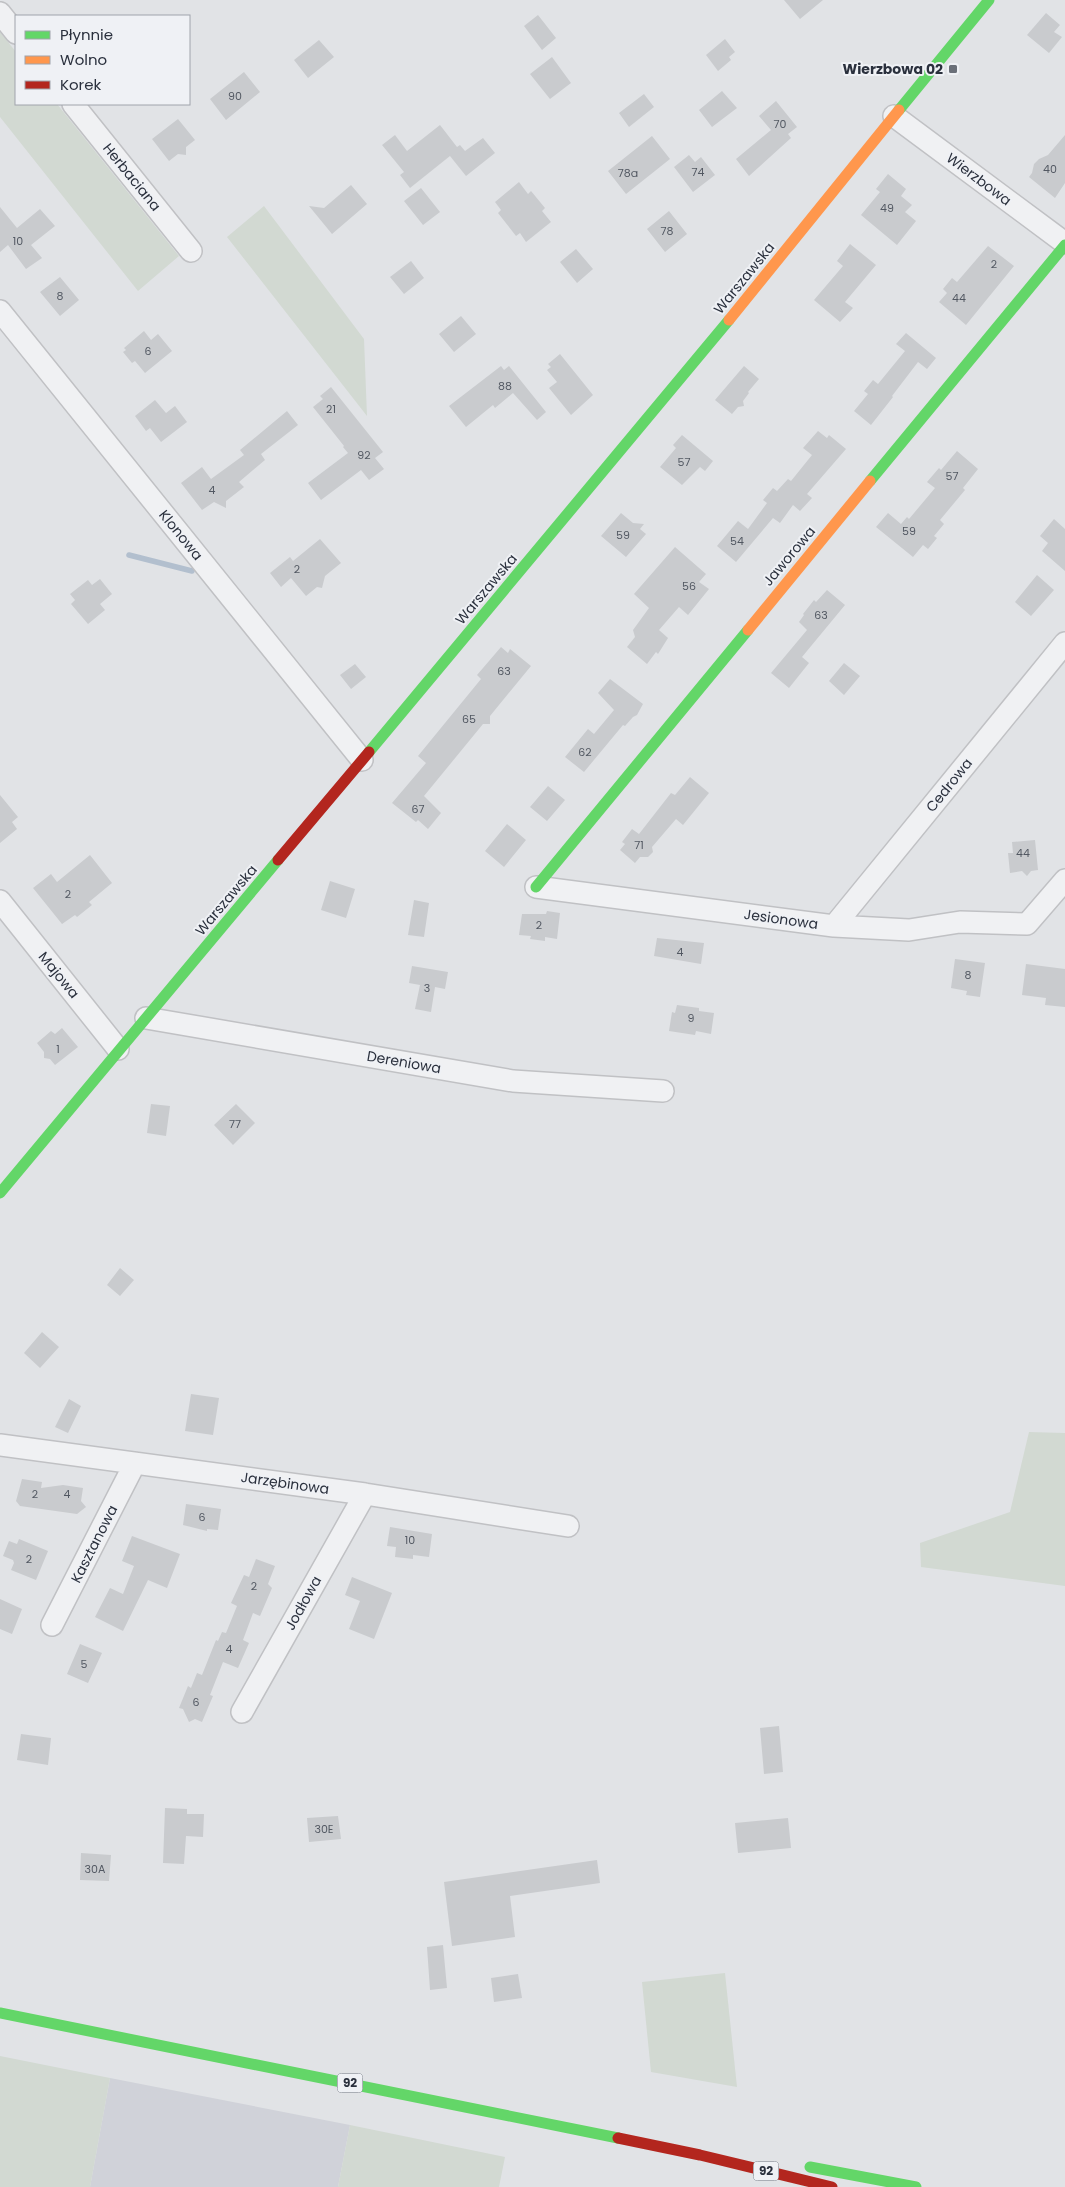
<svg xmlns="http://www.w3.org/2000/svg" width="1065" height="2187" viewBox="0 0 1065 2187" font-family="Poppins,sans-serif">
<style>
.built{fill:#d0d2d9}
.green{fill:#d2d9d2}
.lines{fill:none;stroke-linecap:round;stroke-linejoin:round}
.stream{stroke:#b2bfce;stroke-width:5.5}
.building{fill:#c9cbce}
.street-casing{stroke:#c0c1c4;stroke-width:24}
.street{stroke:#f0f1f3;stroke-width:21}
.fast{stroke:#63d668;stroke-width:11}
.slow{stroke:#ff974d;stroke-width:11}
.jam{stroke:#b3261e;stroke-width:11}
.poi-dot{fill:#6a6f78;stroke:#eff1f5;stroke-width:2}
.labels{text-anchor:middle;stroke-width:4;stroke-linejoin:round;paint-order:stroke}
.number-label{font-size:11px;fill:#525862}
.shield{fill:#eff1f5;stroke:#656a74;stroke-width:1}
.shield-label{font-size:12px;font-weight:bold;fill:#2a303d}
.poi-label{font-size:14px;font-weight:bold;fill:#2a303d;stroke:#eff1f5;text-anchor:end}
.street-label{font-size:14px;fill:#2a303d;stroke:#eff1f5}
</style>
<rect width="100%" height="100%" fill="#e1e3e6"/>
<path class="built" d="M110 2078 350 2125 338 2187H90Z"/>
<path class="green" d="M0 32 16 52V104H57L179 256 138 291 0 117Z
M264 206 364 339 367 416 227 237Z
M1029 1432 1065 1433V1586L921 1567 920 1543 1010 1512Z
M725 1973 737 2087 651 2072 642 1982Z
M0 2056 110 2078 90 2187H0Z
M350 2125 505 2157 499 2187H338Z"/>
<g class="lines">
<path class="stream" d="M129 555 192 571"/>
</g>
<path class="building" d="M784 0H823L800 19Z
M1046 13 1060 25 1054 32 1062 37 1049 53 1027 35Z
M538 15 556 38 542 50 524 26Z
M725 39 735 52 729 57 731 60 718 71 706 55Z
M319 40 334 57 308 78 294 60Z
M552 57 571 83 550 99 530 74Z
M244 72 260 92 226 120 210 99Z
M722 91 737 108 712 127 699 110Z
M644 94 654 107 629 127 619 113Z
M776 101 797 127 788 134 791 138 749 176 736 159 771 130 759 116Z
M178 119 195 140 186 147V155L178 154 169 161 152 139Z
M440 125 457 147 460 145 465 151 483 138 495 153 466 176 450 156 410 188 400 175 404 172 382 145 395 135 407 151Z
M1065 135V183L1055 198 1029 177 1032 173 1034 164 1039 159 1048 155Z
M652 136 670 159 626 194 608 171Z
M689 155 695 162 701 157 715 175 693 192 674 167Z
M888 174 906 189 901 196 912 205 905 212 916 221 897 245 861 215 880 192 876 189Z
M519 182 528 194 531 191 545 208 542 211 551 222 526 242 520 233 516 236 498 213 501 210 495 202Z
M351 185 367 204 332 234 309 206 324 208Z
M421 188 440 212 423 225 404 201Z
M0 207 17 228 40 209 55 226 31 245 42 258 26 269 8 245 0 252Z
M669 211 687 234 665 252 647 229Z
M850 244 876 265 845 302 853 308 840 322 814 300 843 266 837 261Z
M988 246 1014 266 966 325 939 302 947 293 943 289 952 278 957 282Z
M576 249 593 269 577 283 560 262Z
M411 261 424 278 404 294 390 277Z
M60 277 79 300 60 316 40 292Z
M461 316 476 334 454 352 439 334Z
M144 331 151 340 158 334 172 351 145 373 135 361 132 363 123 352 126 350 124 348Z
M906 333 936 358 927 369 918 362 892 396 893 397 871 425 854 411 868 394 864 391 873 380 878 384 905 351 896 344Z
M560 354 593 395 571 415 549 388 557 382 547 370 551 367 548 364Z
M501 366 504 370 509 366 546 412 537 420 513 393 495 408 493 405 466 427 449 406Z
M744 366 759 379 748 392 749 393 743 401 744 406 738 407 732 414 715 400Z
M331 387 383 452 375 458 384 469 369 480 361 470 321 500 308 483 348 453 343 447 344 446 313 407 323 399 320 396Z
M155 400 166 413 175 406 187 422 161 442 150 428 146 431 135 416Z
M287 411 298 425 261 454 265 460 239 482 244 487 226 501V508L214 502 202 510 181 483 202 467 211 479 244 455 240 450Z
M818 431 827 438 829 435 846 449 807 494 812 498 800 511 793 505 780 523 773 518 736 562 717 546 738 521 748 529 767 503 763 500 773 488 777 491 788 479 791 481 812 455 803 448Z
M682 435 713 461 705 471 700 467 682 485 660 467 676 448 673 445Z
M957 451 978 469 963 488 965 490 940 520 944 524 934 536 937 538 928 549 923 545 913 557 876 527 888 513 901 524 907 517 909 519 935 488 927 482 939 468 941 470Z
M621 513 633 523 644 524 640 529 646 534 626 557 601 536Z
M1054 519 1065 529V571L1042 551 1048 543 1040 536Z
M320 539 341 563 325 576 322 588 317 587 306 596 291 578 281 587 270 573 290 557 293 561Z
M675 547 706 574 699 582 709 589 688 615 679 607 659 630 668 638 658 654 656 652 647 664 627 647 635 637 633 630 649 608 634 594Z
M1037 575 1054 590 1031 616 1015 602Z
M100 579 112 594 100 604 105 610 88 624 71 604 75 600 70 594 88 580 92 585Z
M827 590 845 605 802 657 809 663 789 688 771 673 807 630 799 622 804 615 803 614 814 600 816 602Z
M501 647 508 653 510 649 531 666 490 716V724H483L424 796 441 813 428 829 418 820 416 822 392 803 426 763 418 756 481 679 477 675Z
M844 663 860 676 844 695 829 681Z
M355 664 366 677 351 689 340 675Z
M610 679 643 704 637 715 633 717 625 726 623 725 584 772 565 757 588 729 594 734 614 710 598 693Z
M690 777 709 793 683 825 676 819 652 847 653 852 648 857H640L635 863 620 850 625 844 622 842 632 829 639 834 671 793 675 795Z
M548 786 565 800 547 821 530 807Z
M0 795 18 817 12 822 17 829 0 843Z
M507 824 526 840 504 867 485 851Z
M1035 840 1038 870 1031 871 1027 876 1022 871 1010 873 1008 853H1013L1012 842Z
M90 855 112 883 89 902 92 905 77 917 75 915 62 924 33 888 51 874 57 882Z
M330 881 355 889 346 918 321 910Z
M414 900 429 903 424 937 408 935Z
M547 911 560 913 557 939 545 937V941L530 939 531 936 519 935 522 914H546Z
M657 938 704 943 701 964 654 956Z
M955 959 985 963 980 997 966 995 967 991 951 988Z
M1026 964 1065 969V1007L1045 1005 1046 998 1022 995Z
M412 966 448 972 445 989 435 987 431 1012 415 1009 420 985 409 983Z
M677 1005 699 1008V1011L714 1013 711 1034 696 1031 695 1035 669 1031 672 1012 675 1013Z
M62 1028 78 1047 55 1065 50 1059 44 1058V1052L37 1043 51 1031 55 1034Z
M151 1104 170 1106 166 1136 147 1133Z
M236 1104 255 1123 233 1145 214 1125Z
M120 1268 134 1280 120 1296 107 1285Z
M42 1332 59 1347 40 1368 24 1353Z
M191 1394 219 1398 213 1435 185 1431Z
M69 1399 81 1406 68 1433 55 1427Z
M22 1479 42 1482 41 1488 63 1485 83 1488 81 1501 86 1507 77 1514 20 1506 16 1501Z
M186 1504 221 1509 218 1530 207 1529V1531L183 1525Z
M390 1527 432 1534 429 1557 413 1555V1559L395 1557 396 1547 387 1546Z
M132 1536 180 1554 167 1588 148 1580 123 1631 95 1617 110 1588 123 1594 134 1566 122 1561Z
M19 1539 48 1551 36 1580 11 1570 14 1563 13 1560 3 1556 9 1541 17 1544Z
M256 1559 275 1566 268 1584 272 1588 260 1616 253 1613 243 1640 249 1643 238 1668 223 1662 210 1695 213 1696 202 1722 195 1719 189 1722 183 1709 179 1708 188 1686 191 1688 197 1673 202 1675 216 1640 218 1641 222 1632 226 1633 237 1606 231 1603 244 1575 249 1577Z
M352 1577 392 1593 374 1639 349 1629 360 1601 345 1595Z
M0 1599 22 1609 12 1634 0 1629Z
M80 1644 102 1653 88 1683 67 1674Z
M779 1726 783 1772 764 1774 760 1728Z
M21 1734 51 1738 48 1765 17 1760Z
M165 1808 187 1809V1814H204L203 1837 186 1836 184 1864 163 1863Z
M338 1816 341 1839 309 1842 307 1818Z
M788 1818 791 1848 738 1853 735 1823Z
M81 1853 111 1855 109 1881 80 1880Z
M597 1860 600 1883 510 1896 515 1937 452 1946 444 1882Z
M443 1945 447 1988 430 1990 427 1947Z
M518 1974 522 1998 494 2002 491 1978Z"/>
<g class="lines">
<defs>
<path id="street" d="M0 13 16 33
M73 104 191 251
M894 116 1065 243
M0 311 362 760
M536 887 834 926 909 930 960 922 1027 924 1065 880
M0 901 118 1049
M834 926 1065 643
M146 1018 513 1081 663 1091
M0 1445 365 1494 568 1526
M52 1625 135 1463
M242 1712 365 1494"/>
</defs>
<use href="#street" class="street-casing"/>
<use href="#street" class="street"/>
<path class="fast" d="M899 110 989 0
M870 481 1065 245
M369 752 729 320
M536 887 748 630
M0 1193 278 860
M0 2013 618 2138
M810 2167 916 2187"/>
<path class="slow" d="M729 320 899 110
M748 630 870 481"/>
<path class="jam" d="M278 860 369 752
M618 2138 700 2155 832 2187"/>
</g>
<rect class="poi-dot" x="948" y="64" width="10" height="10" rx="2.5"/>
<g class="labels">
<g class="number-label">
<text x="235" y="100">90</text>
<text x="780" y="128">70</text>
<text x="1050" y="173">40</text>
<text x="698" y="176">74</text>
<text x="628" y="177">78a</text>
<text x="887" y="212">49</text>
<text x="667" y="235">78</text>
<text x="18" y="245">10</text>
<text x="994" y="268">2</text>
<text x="60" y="300">8</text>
<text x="959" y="302">44</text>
<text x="148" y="355">6</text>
<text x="505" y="390">88</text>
<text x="331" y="413">21</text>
<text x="364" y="459">92</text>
<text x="684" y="466">57</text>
<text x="952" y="480">57</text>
<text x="212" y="494">4</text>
<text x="909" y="535">59</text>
<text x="623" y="539">59</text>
<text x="737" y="545">54</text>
<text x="297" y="573">2</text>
<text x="689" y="590">56</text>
<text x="821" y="619">63</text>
<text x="504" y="675">63</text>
<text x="469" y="723">65</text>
<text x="585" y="756">62</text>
<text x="418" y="813">67</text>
<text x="639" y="849">71</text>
<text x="1023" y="857">44</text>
<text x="68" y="898">2</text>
<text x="539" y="929">2</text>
<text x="680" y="956">4</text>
<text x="968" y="979">8</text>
<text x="427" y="992">3</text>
<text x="691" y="1022">9</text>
<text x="58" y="1053">1</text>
<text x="235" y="1128">77</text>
<text x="35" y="1498">2</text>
<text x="67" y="1498">4</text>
<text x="202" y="1521">6</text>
<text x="410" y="1544">10</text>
<text x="29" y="1563">2</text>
<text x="254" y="1590">2</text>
<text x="229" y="1653">4</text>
<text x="84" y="1668">5</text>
<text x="196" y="1706">6</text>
<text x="324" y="1833">30E</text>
<text x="95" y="1873">30A</text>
</g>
<g class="shield">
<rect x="337.5" y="2073.5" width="25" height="19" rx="4"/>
<rect x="753.5" y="2161.5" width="25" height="19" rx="4"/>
</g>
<g class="shield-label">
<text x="350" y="2087">92</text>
<text x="766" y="2175">92</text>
</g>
<g class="poi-label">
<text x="943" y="74">Wierzbowa 02</text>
</g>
<g class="street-label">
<text transform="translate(132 177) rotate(51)" y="5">Herbaciana</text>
<text transform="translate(979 179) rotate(37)" y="5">Wierzbowa</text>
<text transform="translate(744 278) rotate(-51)" y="5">Warszawska</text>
<text transform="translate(181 535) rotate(51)" y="5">Klonowa</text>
<text transform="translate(789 556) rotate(-50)" y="5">Jaworowa</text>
<text transform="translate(486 589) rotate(-50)" y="5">Warszawska</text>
<text transform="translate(949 785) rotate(-51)" y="5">Cedrowa</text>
<text transform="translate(226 900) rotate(-50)" y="5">Warszawska</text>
<text transform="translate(781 919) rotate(8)" y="5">Jesionowa</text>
<text transform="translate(59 975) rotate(51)" y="5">Majowa</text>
<text transform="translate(404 1062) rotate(10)" y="5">Dereniowa</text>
<text transform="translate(285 1483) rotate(8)" y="5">Jarzębinowa</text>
<text transform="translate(94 1544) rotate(-63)" y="5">Kasztanowa</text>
<text transform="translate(303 1603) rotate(-61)" y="5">Jodłowa</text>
</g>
</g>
<rect x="15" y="15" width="175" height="90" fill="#eff1f5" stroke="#a0a4ab"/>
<rect x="25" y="31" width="25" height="8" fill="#63d668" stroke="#a0a4ab"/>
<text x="60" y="40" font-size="15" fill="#2a303d">Płynnie</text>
<rect x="25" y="56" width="25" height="8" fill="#ff974d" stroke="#a0a4ab"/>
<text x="60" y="65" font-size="15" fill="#2a303d">Wolno</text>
<rect x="25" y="81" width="25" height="8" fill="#b3261e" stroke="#a0a4ab"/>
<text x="60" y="90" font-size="15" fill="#2a303d">Korek</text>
</svg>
